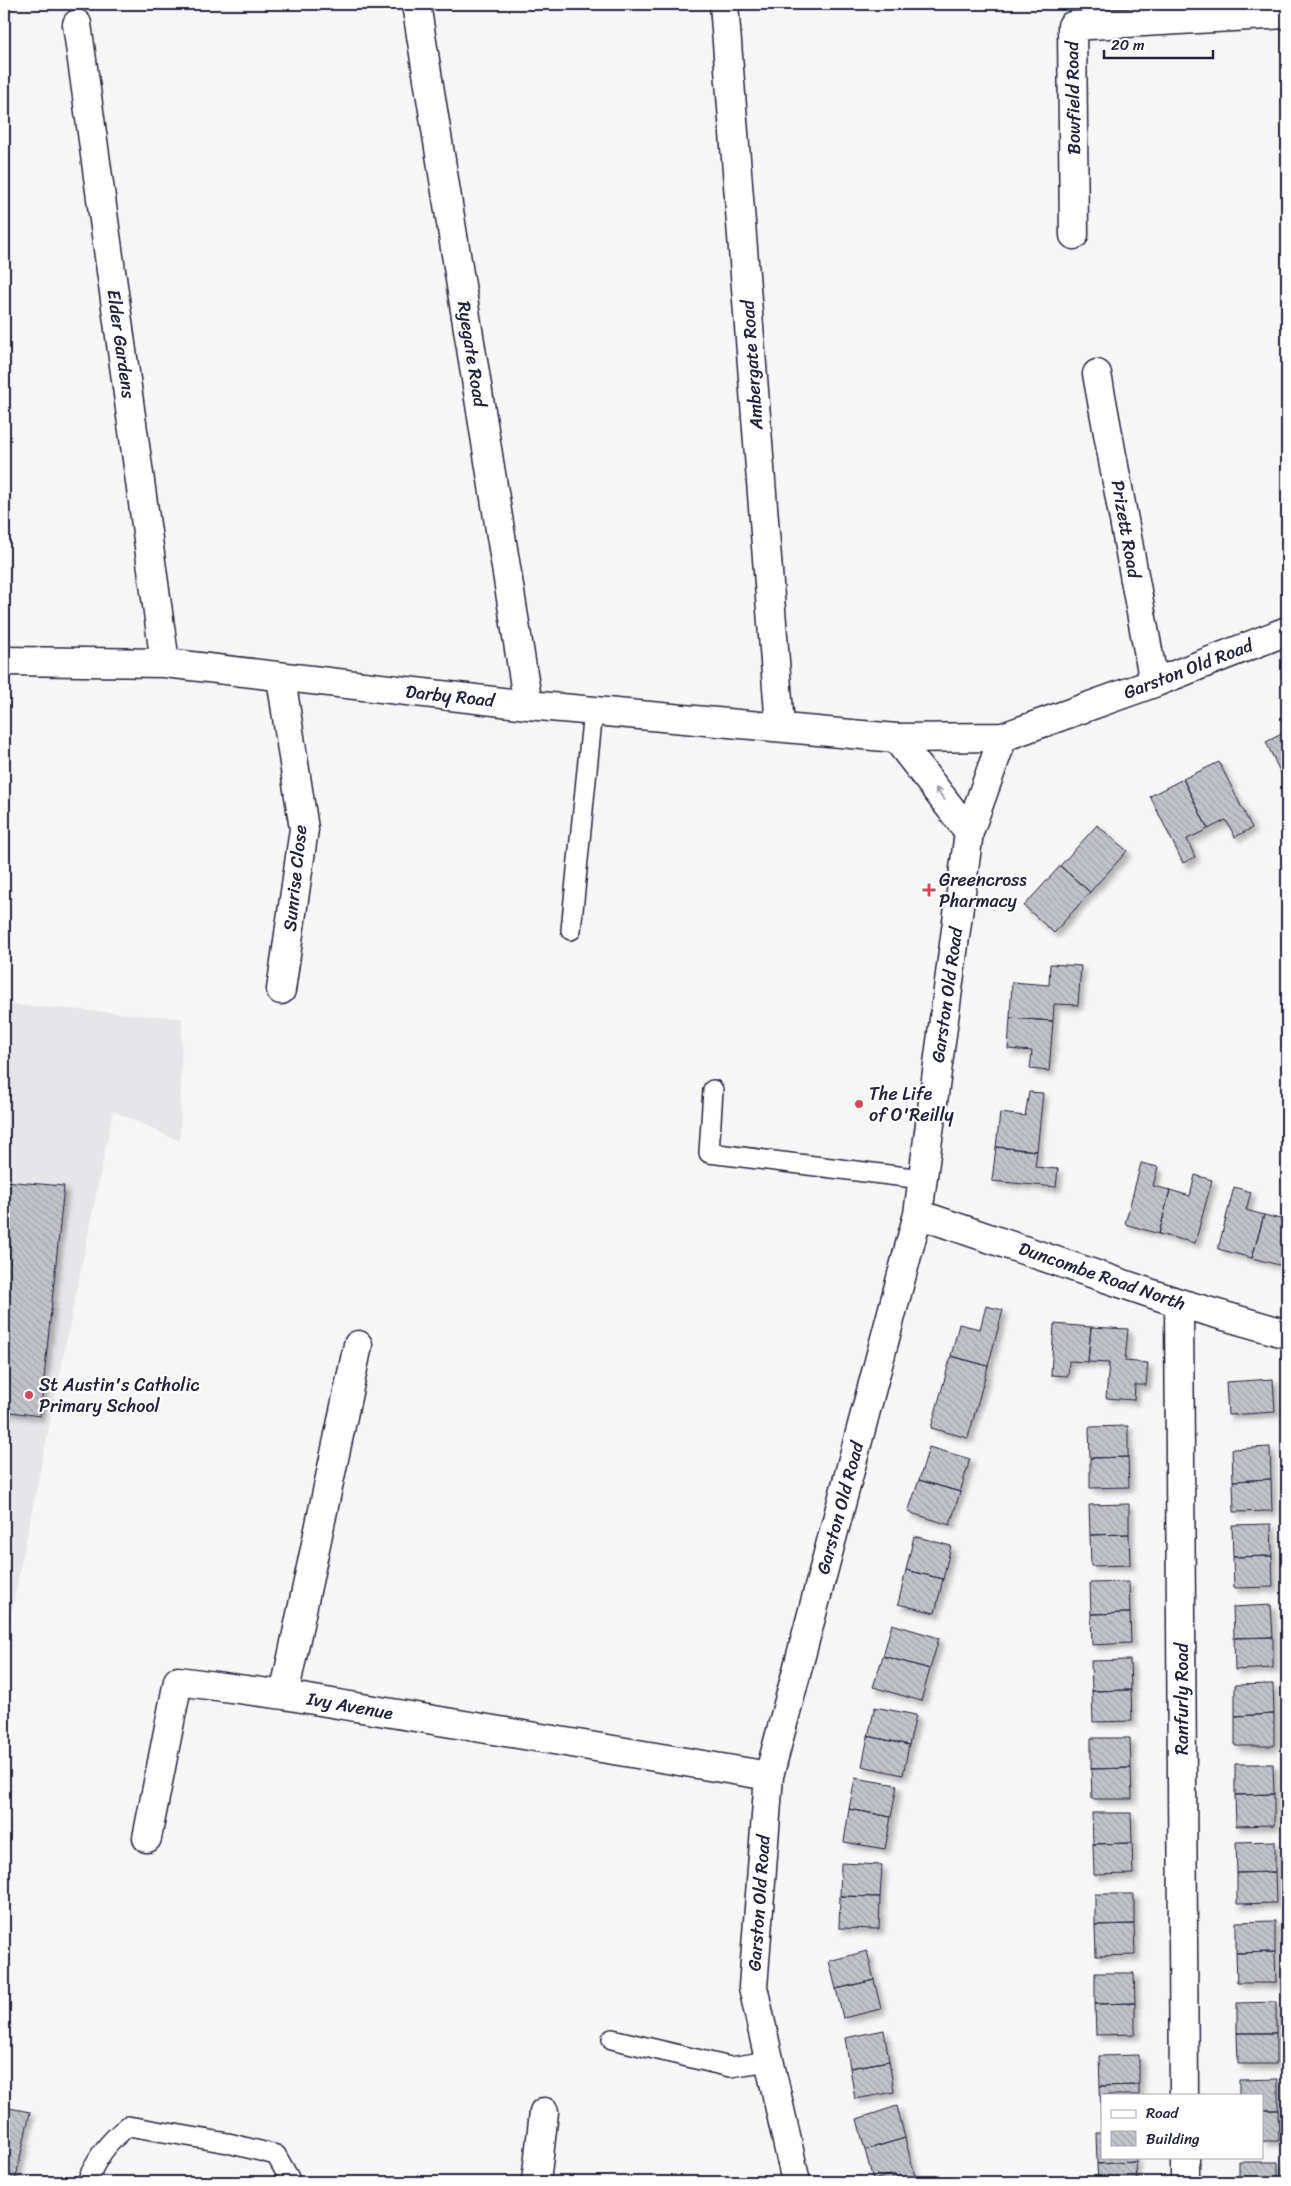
<svg xmlns="http://www.w3.org/2000/svg" width="1291" height="2186" viewBox="0 0 1291 2186" font-family="Sriracha,sans-serif">
<style>
.built{fill:#e6e6e9}
.building{fill:url(#building-back-hatch);stroke:#22223b;filter:url(#shadow)}
.lines{fill:none;stroke-linecap:round;stroke-linejoin:round}
.lane-casing{stroke:#22223b;stroke-width:22}
.street-casing{stroke:#22223b;stroke-width:31}
.lane{stroke:#fff;stroke-width:19}
.street{stroke:#fff;stroke-width:28}
.oneway{stroke:#9c9ca7}
.poi-dot{fill:#d1495b;stroke:#fff;stroke-width:2}
.labels{text-anchor:middle;stroke-width:4;stroke-linejoin:round;paint-order:stroke}
.street-label{font-size:18px;fill:#22223b;stroke:#fff}
.poi-label{font-size:18px;fill:#22223b;stroke:#fff;text-anchor:start}
</style>
<defs>
<pattern id="building-back-hatch" width="6" height="6" patternUnits="userSpaceOnUse" patternTransform="scale(1.25)"><rect width="6" height="6" fill="#c2c2c9"/><path d="M-1 5l2 2M0 0l6 6M5-1l2 2" fill="none" stroke="#a6a6ae"/></pattern>
<filter id="shadow"><feDropShadow dx="4.5" dy="4.5" stdDeviation="2.5" flood-color="#0004"/></filter>
</defs>
<rect width="100%" height="100%" fill="#f6f6f7"/>
<filter id="ink" filterUnits="userSpaceOnUse"><feTurbulence type="fractalNoise" baseFrequency=".02" numOctaves="2"/><feDisplacementMap in="SourceGraphic" scale="10" xChannelSelector="R" yChannelSelector="G"/><feConvolveMatrix kernelMatrix="1 2 1 2 8 2 1 2 1" color-interpolation-filters="sRGB"/></filter>
<g filter="url(#ink)">
<path class="built" d="M4 1004 182 1018 180 1141 113 1111 4 1649Z"/>
<path class="building" d="M1287 731V786L1266 742Z
M1219 762 1252 828 1235 837 1226 820 1208 829 1183 779Z
M1183 779 1208 829 1187 839 1195 857 1183 863 1150 796Z
M1097 825 1127 851 1090 892 1060 866Z
M1060 866 1090 892 1054 933 1024 906Z
M1050 964 1081 966 1078 1005 1054 1004 1053 1021 1010 1018 1012 982 1049 985Z
M1010 1018 1053 1021 1049 1071 1030 1069 1032 1051 1008 1049Z
M1029 1092 1043 1093 1037 1151 996 1147 1000 1113 1025 1116Z
M996 1147 1037 1151 1035 1167 1058 1169 1056 1187 992 1181Z
M1141 1163 1158 1167 1153 1186 1170 1190 1159 1234 1125 1224Z
M1195 1175 1212 1180 1195 1243 1159 1234 1170 1190 1190 1196Z
M4 1181 64 1186 40 1416 4 1411Z
M1234 1187 1251 1192 1246 1210 1264 1215 1252 1258 1218 1249Z
M1287 1206V1267L1252 1258 1264 1215 1284 1220Z
M986 1306 1003 1310 988 1366 951 1356 959 1324 980 1329Z
M1054 1324 1091 1327 1088 1362 1069 1361 1068 1376 1051 1375Z
M1091 1327 1128 1329 1125 1361 1148 1363 1146 1385H1135L1134 1400 1106 1398 1109 1363 1088 1362Z
M951 1356 988 1366 968 1438 931 1428Z
M1273 1379 1275 1412 1228 1415 1226 1382Z
M1128 1426V1457L1090 1458 1089 1427Z
M929 1447 970 1459 960 1492 919 1480Z
M1270 1447 1271 1479 1233 1481 1232 1449Z
M1128 1457 1129 1487 1090 1488V1458Z
M1271 1479 1272 1511 1234 1512 1233 1481Z
M919 1480 960 1492 950 1525 908 1512Z
M1129 1504V1534L1090 1535 1089 1505Z
M1271 1524 1272 1556 1233 1557 1232 1525Z
M1129 1534 1130 1565 1091 1566 1090 1535Z
M914 1536 951 1546 943 1579 906 1570Z
M1272 1556 1273 1587 1234 1588 1233 1557Z
M906 1570 943 1579 935 1613 898 1604Z
M1129 1582 1130 1613 1091 1614 1090 1583Z
M1271 1605 1273 1637 1234 1638 1233 1607Z
M1130 1613 1131 1643 1092 1645 1091 1614Z
M892 1624 939 1638 930 1669 883 1656Z
M1273 1637V1668L1235 1670 1234 1638Z
M883 1656 930 1669 921 1701 873 1687Z
M1130 1660 1131 1690 1092 1691 1091 1661Z
M1273 1684 1274 1714 1235 1716V1685Z
M1131 1690 1132 1721 1093 1722 1092 1691Z
M875 1707 916 1715 909 1745 868 1736Z
M1274 1714V1746H1235V1716Z
M868 1736 909 1745 903 1775 862 1766Z
M1091 1738H1130L1131 1768 1091 1769Z
M1235 1764H1273L1274 1794 1235 1795Z
M1131 1768 1132 1799H1092L1091 1769Z
M855 1778 897 1785 891 1817 849 1809Z
M1274 1794V1825L1236 1826 1235 1795Z
M849 1809 891 1817 885 1849 844 1842Z
M1092 1813H1131L1132 1843 1093 1844Z
M1275 1841V1872L1237 1873 1236 1842Z
M1132 1843 1133 1874 1094 1875 1093 1844Z
M841 1863 882 1865 880 1897 840 1896Z
M1275 1872 1276 1903 1237 1904V1873Z
M1095 1894H1134V1924L1095 1925Z
M840 1896 880 1897 879 1929 839 1928Z
M1275 1921V1952L1236 1953V1922Z
M1134 1924 1135 1955 1096 1956 1095 1925Z
M867 1951 874 1980 836 1989 829 1961Z
M1275 1952 1276 1983H1237L1236 1953Z
M1095 1973H1134L1135 2003 1095 2004Z
M874 1980 881 2009 843 2018 836 1989Z
M1276 2002V2033H1237V2003Z
M1135 2003V2034L1096 2035 1095 2004Z
M884 2030 889 2061 850 2068 845 2038Z
M1237 2033H1276V2064H1238Z
M1139 2055V2085L1100 2086 1099 2056Z
M889 2061 894 2092 855 2099 850 2068Z
M1278 2079V2110H1262V2095H1239V2080Z
M1139 2085V2095H1102V2117H1101L1100 2086Z
M897 2106 905 2138 865 2150 857 2119Z
M4 2107 30 2112 15 2182H4Z
M1262 2110H1278L1279 2141H1262Z
M1096 2133H1102V2157H1136V2162L1097 2164Z
M905 2138 916 2180 898 2181 894 2174 873 2180 865 2150Z
M1136 2162 1137 2182H1098L1097 2164Z
M1239 2162H1278V2182H1239Z"/>
<g class="lines">
<defs>
<path id="lane" d="M571 930 593 710
M713 1090 709 1153 922 1179
M612 2039 730 2067 769 2061
M87 2182C96 2158 108 2142 128 2126L228 2143 276 2155 289 2178V2182"/>
<path id="street" d="M416 4 528 705
M724 4 780 726
M77 24 165 663
M1074 235 1072 26 1287 14
M1097 374 1154 683
M4 661 165 663 528 705 896 738 1003 737 1154 683 1287 631
M281 678 304 829 281 990
M896 738 969 832
M918 1214 1179 1303 1287 1334
M1179 1303 1184 2095
M358 1345 284 1695 769 1776
M147 1838 178 1681 284 1695
M1185 2157V2182
M536 2182 544 2112
M796 2182 753 1987 769 1776 918 1214 969 832 1003 737"/>
</defs>
<use href="#lane" class="lane-casing"/>
<use href="#street" class="street-casing"/>
<use href="#lane" class="lane"/>
<use href="#street" class="street"/>
</g>
<defs><path id="oneway-shaft" d="M-6 0H5M1.5-3L5.5 0L1.5 3" fill="none" stroke-width="1.6" stroke-linecap="round" stroke-linejoin="round" transform="scale(1.25)"/></defs>
<use class="oneway" href="#oneway-shaft" transform="translate(940 794) rotate(-128)"/>
</g>
<g class="poi-dot">
<path d="M926.5 882.5h5v5h5v5h-5v5h-5v-5h-5v-5h5z"/>
<circle cx="859" cy="1104" r="5"/>
<circle cx="29" cy="1395" r="5"/>
</g>
<g class="labels">
<g class="street-label">
<text transform="translate(1073 98) rotate(-91)" y="6">Bowfield Road</text>
<text transform="translate(121 344) rotate(82)" y="6">Elder Gardens</text>
<text transform="translate(472 354) rotate(81)" y="6">Ryegate Road</text>
<text transform="translate(752 365) rotate(-94)" y="6">Ambergate Road</text>
<text transform="translate(1126 529) rotate(80)" y="6">Prizett Road</text>
<text transform="translate(1188 669) rotate(-21)" y="6">Garston Old Road</text>
<text transform="translate(450 696) rotate(6)" y="6">Darby Road</text>
<text transform="translate(295 878) rotate(-84)" y="6">Sunrise Close</text>
<text transform="translate(947 995) rotate(-82)" y="6">Garston Old Road</text>
<text transform="translate(1102 1276) rotate(19)" y="6">Duncombe Road North</text>
<text transform="translate(840 1508) rotate(-75)" y="6">Garston Old Road</text>
<text transform="translate(1182 1699) rotate(-90)" y="6">Ranfurly Road</text>
<text transform="translate(350 1706) rotate(10)" y="6">Ivy Avenue</text>
<text transform="translate(759 1903) rotate(-86)" y="6">Garston Old Road</text>
</g>
<g class="poi-label">
<text x="939" y="886">Greencross<tspan x="939" dy="21">Pharmacy</tspan></text>
<text x="869" y="1100">The Life<tspan x="869" dy="21">of O'Reilly</tspan></text>
<text x="39" y="1391">St Austin's Catholic<tspan x="39" dy="21">Primary School</tspan></text>
</g>
</g>
<rect width="1291" height="2186" fill="none" stroke="#fff" stroke-width="20"/>
<rect x="10" y="10" width="1271" height="2166" fill="none" stroke="#22223b" stroke-width="2" filter="url(#ink)"/>
<rect x="1101" y="2094" width="162" height="65" fill="#ffffff" stroke="#a7a7b1"/>
<rect x="1111" y="2110" width="25" height="8" fill="#ffffff" stroke="#a7a7b1"/>
<text x="1146" y="2118" font-size="15" fill="#22223b">Road</text>
<rect x="1111" y="2131" width="25" height="15" fill="url(#building-back-hatch)" stroke="#a7a7b1"/>
<text x="1146" y="2144" font-size="15" fill="#22223b">Building</text>
<path d="M1104 50v8h109v-8" fill="none" stroke="#22223b" stroke-width="2.5"/>
<text x="1111" y="50" font-size="15" fill="#22223b" stroke="#ffffff" stroke-width="4" paint-order="stroke">20 m</text>
</svg>
